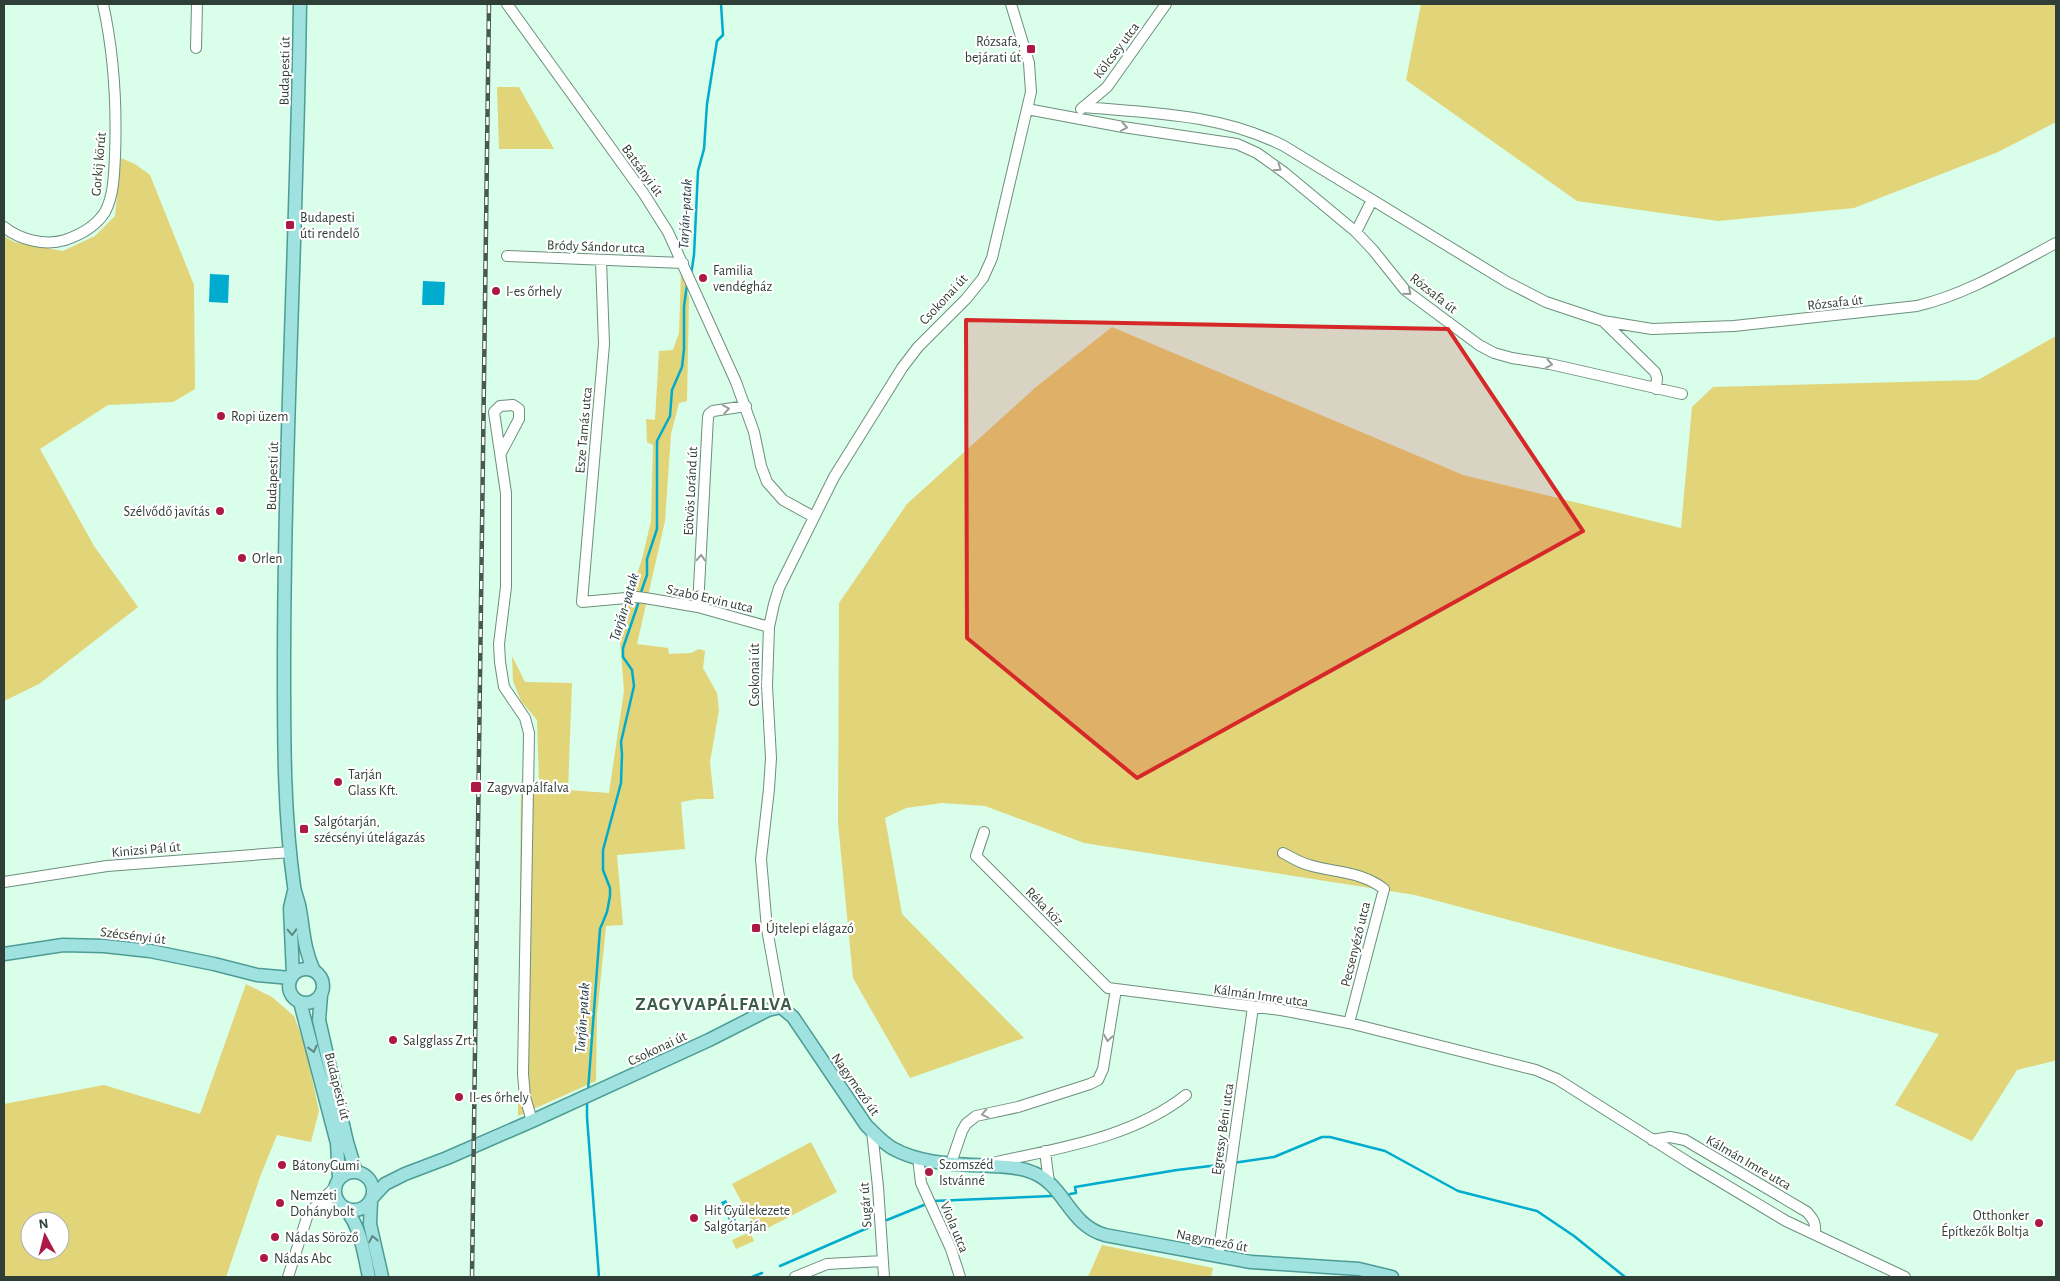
<svg xmlns="http://www.w3.org/2000/svg" width="2060" height="1281" viewBox="0 0 2060 1281" font-family="'Alegreya Sans',sans-serif">
<style>
.green{fill:#e2d478;fill-rule:evenodd}
.water{fill:#00abd0}
.lines{fill:none;stroke-linecap:round;stroke-linejoin:round}
.stream{stroke:#00abd0;stroke-width:2.5}
.minor-casing{stroke:#6d8f7d;stroke-width:12}
.major-casing{stroke:#4e9c96;stroke-width:15}
.minor{stroke:#fff;stroke-width:10}
.major{stroke:#9fe2df;stroke-width:12}
.rail-casing{stroke:#475a50;stroke-width:4.5}
.rail{stroke:#fff;stroke-width:2.5;stroke-dasharray:8;stroke-linecap:butt}
.oneway{stroke:#979e9a}
.oneway2{stroke:#618882}
.marked{fill:#d62828;fill-opacity:0.2;stroke:#d62828;stroke-width:4;stroke-linejoin:round}
.poi-dot{fill:#ac1947;stroke:#fff;stroke-width:2}
.labels{text-anchor:middle;stroke-width:4.5;stroke-linejoin:round;paint-order:stroke}
.poi-label{font-size:14px;fill:#2f3e36;stroke:#fff;text-anchor:start}
.street-label{font-size:14px;fill:#2f3e36;stroke:#fff}
.water-label{font-size:15px;font-style:italic;fill:#1f363d;stroke:#fff}
.district-label{font-size:19px;font-weight:bold;letter-spacing:1px;fill:#3b5c4b;stroke:#fff}
</style>
<rect width="100%" height="100%" fill="#d9fee9"/>
<path class="green" d="M1421 4H2056V122L1998 152 1854 208 1718 221 1577 201 1406 80Z
M519 87 554 149H499L497 87Z
M121 158 135 164 150 175 194 285 195 389 173 402 108 405 40 449 94 546 138 607 39 684 4 701V236L14 242 63 251 95 236 115 216Z
M681 272 689 297 687 401 679 403 671 434 665 521 637 644 668 648 669 654 691 653 699 649 705 651 703 668 717 693 719 710 710 762 714 799H698L681 802 685 849 617 855 623 925 606 926 597 1015 596 1081 518 1116 521 782 539 784 537 720 521 701 513 681 512 656 525 682 572 683 568 790 609 793 624 691 620 641 626 620 627 605 642 559 651 521 653 445 647 442 646 419 655 420 659 351 673 350 679 333Z
M1112 327 1463 475 1681 528 1692 407 1713 387 1978 380 2056 336V1058L2054 1061 2017 1070 1972 1141 1895 1105 1939 1034 1415 895 1084 843 985 806 942 803 906 808 885 818 902 914 1024 1038 910 1078 853 978 838 823 839 603 907 504 1036 387Z
M246 984 272 997 294 1016 305 1046 319 1111 311 1142 277 1135 260 1177 226 1277H4V1104L104 1085 200 1114ZM30 1221H60V1251H30Z
M811 1142 837 1192 758 1233 732 1184Z
M750 1232 754 1241 736 1249 732 1240Z
M1102 1245 1213 1268 1211 1277H1088Z"/>
<path class="water" d="M210 274 229 275 228 303 209 302Z
M423 281 445 282 444 305H422Z
M726 1200 737 1222 731 1225 721 1202Z"/>
<g class="lines">
<path class="stream" d="M691 275 694 255 698 171 704 149 707 104 717 41 723 35 721 4
M640 595 647 575V559L657 529V441L670 416 672 390 682 367 684 349V306L687 285
M588 1091 600 929 607 912 610 896V888L603 870V850L621 783 622 754 621 742 634 686 632 670 623 657V648L639 601
M587 1099V1117L599 1277
M1233 1163 1274 1157 1322 1137H1330L1385 1151 1458 1191 1537 1211 1574 1236 1625 1277
M1070 1194 1076 1193 1075 1187 1177 1170 1227 1164
M933 1201 1052 1196
M887 1220 924 1205
M780 1266 872 1226
M752 1277 762 1273"/>
<defs>
<path id="minor" d="M507 4 644 194 668 232 736 382 754 432 761 466 767 482 783 500 814 517
M196 48 197 4
M1083 107C1153 113 1220 114 1284 146L1507 282 1546 302 1603 321 1652 329 1734 326 1917 306C1967 294 2011 267 2056 243
M1027 109 1123 127 1237 144 1257 153 1285 173 1356 232 1373 250 1405 290 1479 345 1494 353 1512 358 1550 364 1682 394
M1081 109 1107 87 1166 4
M4 227C20 240 45 246 65 240 80 235 96 226 105 212 114 195 114 174 115 156 117 104 114 54 103 4
M1356 232 1372 200
M507 256 683 263
M601 260 604 344 582 602 637 597 645 598 698 607 769 627
M1603 321 1655 372 1657 378 1656 389
M501 453 519 419V409L513 405 500 406 494 412 506 493V587L499 644 500 662 504 687 525 718 529 733 523 1074 525 1097 532 1121
M698 607 708 417 709 414 713 411 746 406
M984 832 976 856 1108 988 1281 1010 1349 1023 1536 1070 1557 1079 1691 1164 1786 1221 1905 1277
M1283 853C1291 857 1300 863 1309 865 1335 873 1361 871 1384 889L1349 1023
M4 882 107 866 291 852
M781 1007 767 929 761 859 769 789 771 758 767 686 769 627 774 604 779 588 834 477 902 368 918 347 966 299 983 278 992 258 1031 92 1029 63 1011 4
M872 1131 878 1187 884 1277
M1652 1140 1670 1137 1685 1140 1807 1212C1814 1220 1816 1223 1815 1234
M1045 1151 1049 1183
M918 1158 921 1183 951 1249 960 1277
M951 1163 962 1131 966 1124 976 1116 1018 1107 1090 1084 1098 1080 1103 1069 1116 989
M993 1163C1058 1148 1132 1138 1186 1095
M315 1207 334 1203H339
M1218 1256 1253 1007
M288 1277 308 1214 335 1187
M795 1277 827 1264 883 1261"/>
<path id="major" d="M300 4C297 227 284 449 284 672 284 743 284 816 294 886 295 894 299 902 300 910 304 934 304 949 314 971
M4 954 63 945 104 946 150 951 214 964 257 975 291 978
M289 986a17 17 0 1 1 34 0a17 17 0 1 1-34 0Z
M293 975 290 908 294 891
M321 995 319 1020 347 1142 356 1172
M300 1002 337 1143 339 1179
M335 1191a19 19 0 1 1 38 0a19 19 0 1 1-38 0Z
M373 1197 385 1184 405 1174 447 1158 532 1121 709 1040 768 1010 781 1007 793 1017 866 1125C874 1133 882 1142 892 1148 922 1165 959 1164 993 1166 1007 1167 1021 1167 1034 1173 1065 1186 1069 1225 1105 1235L1251 1262 1359 1269 1392 1277
M371 1201 370 1224 382 1277
M345 1209C361 1226 364 1255 369 1277"/>
</defs>
<use href="#minor" class="minor-casing"/>
<use href="#major" class="major-casing"/>
<use href="#minor" class="minor"/>
<use href="#major" class="major"/>
<defs>
<path id="rail" d="M472 1277 489 4"/>
</defs>
<use href="#rail" class="rail-casing"/>
<use href="#rail" class="rail"/>
</g>
<defs><path id="oneway-chevron" d="M-2-3.5L2.5 0L-2 3.5" fill="none" stroke-width="1.6" stroke-linecap="round" stroke-linejoin="round" transform="scale(1.25)"/></defs>
<g class="oneway">
<use href="#oneway-chevron" transform="translate(1124 127) rotate(10)"/>
<use href="#oneway-chevron" transform="translate(1278 168) rotate(35)"/>
<use href="#oneway-chevron" transform="translate(1408 292) rotate(40)"/>
<use href="#oneway-chevron" transform="translate(1549 364) rotate(10)"/>
<use href="#oneway-chevron" transform="translate(726 409) rotate(-9)"/>
<use href="#oneway-chevron" transform="translate(701 558) rotate(-87)"/>
<use href="#oneway-chevron" transform="translate(1108 1038) rotate(99)"/>
<use href="#oneway-chevron" transform="translate(985 1114) rotate(167)"/>
</g>
<g class="oneway2">
<use href="#oneway-chevron" transform="translate(292 932) rotate(88)"/>
<use href="#oneway-chevron" transform="translate(313 1049) rotate(76)"/>
<use href="#oneway-chevron" transform="translate(373 1239) rotate(-101)"/>
</g>
<path class="marked" d="M966 320 1448 329 1583 531 1137 778 967 638Z"/>
<g class="poi-dot">
<rect x="1026" y="44" width="10" height="10" rx="2.5"/>
<rect x="285" y="220" width="10" height="10" rx="2.5"/>
<circle cx="703" cy="278" r="5"/>
<circle cx="496" cy="291" r="5"/>
<circle cx="221" cy="416" r="5"/>
<circle cx="220" cy="511" r="5"/>
<circle cx="242" cy="558" r="5"/>
<circle cx="338" cy="782" r="5"/>
<rect x="470" y="781" width="12" height="12" rx="2.5"/>
<rect x="299" y="824" width="10" height="10" rx="2.5"/>
<rect x="751" y="923" width="10" height="10" rx="2.5"/>
<circle cx="393" cy="1040" r="5"/>
<circle cx="459" cy="1097" r="5"/>
<circle cx="282" cy="1165" r="5"/>
<circle cx="929" cy="1172" r="5"/>
<circle cx="280" cy="1203" r="5"/>
<circle cx="694" cy="1218" r="5"/>
<circle cx="2039" cy="1223" r="5"/>
<circle cx="275" cy="1237" r="5"/>
<circle cx="264" cy="1258" r="5"/>
</g>
<g class="labels">
<g class="poi-label">
<text x="1021" y="46" text-anchor="end">Rózsafa,<tspan x="1021" dy="16">bejárati út</tspan></text>
<text x="300" y="222">Budapesti<tspan x="300" dy="16">úti rendelő</tspan></text>
<text x="713" y="275">Familia<tspan x="713" dy="16">vendégház</tspan></text>
<text x="506" y="296">I-es őrhely</text>
<text x="231" y="421">Ropi üzem</text>
<text x="210" y="516" text-anchor="end">Szélvődő javítás</text>
<text x="252" y="563">Orlen</text>
<text x="348" y="779">Tarján<tspan x="348" dy="16">Glass Kft.</tspan></text>
<text x="487" y="792">Zagyvapálfalva</text>
<text x="314" y="826">Salgótarján,<tspan x="314" dy="16">szécsényi útelágazás</tspan></text>
<text x="766" y="933">Újtelepi elágazó</text>
<text x="403" y="1045">Salgglass Zrt.</text>
<text x="469" y="1102">II-es őrhely</text>
<text x="939" y="1169">Szomszéd<tspan x="939" dy="16">Istvánné</tspan></text>
<text x="292" y="1170">BátonyGumi</text>
<text x="290" y="1200">Nemzeti<tspan x="290" dy="16">Dohánybolt</tspan></text>
<text x="704" y="1215">Hit Gyülekezete<tspan x="704" dy="16">Salgótarján</tspan></text>
<text x="2029" y="1220" text-anchor="end">Otthonker<tspan x="2029" dy="16">Építkezők Boltja</tspan></text>
<text x="285" y="1242">Nádas Söröző</text>
<text x="274" y="1263">Nádas Abc</text>
</g>
<g class="street-label">
<text transform="translate(1116 50) rotate(-53)" y="5">Kölcsey utca</text>
<text transform="translate(284 71) rotate(-89)" y="5">Budapesti út</text>
<text transform="translate(98 164) rotate(-85)" y="5">Gorkij körút</text>
<text transform="translate(643 170) rotate(54)" y="5">Batsányi út</text>
<text transform="translate(596 246) rotate(2)" y="5">Bródy Sándor utca</text>
<text transform="translate(1434 293) rotate(38)" y="5">Rózsafa út</text>
<text transform="translate(943 299) rotate(-47)" y="5">Csokonai út</text>
<text transform="translate(1835 302) rotate(-6)" y="5">Rózsafa út</text>
<text transform="translate(583 430) rotate(-85)" y="5">Esze Tamás utca</text>
<text transform="translate(272 476) rotate(-88)" y="5">Budapesti út</text>
<text transform="translate(690 491) rotate(-87)" y="5">Eötvös Loránd út</text>
<text transform="translate(710 598) rotate(13)" y="5">Szabó Ervin utca</text>
<text transform="translate(754 675) rotate(-90)" y="5">Csokonai út</text>
<text transform="translate(146 849) rotate(-5)" y="5">Kinizsi Pál út</text>
<text transform="translate(1045 906) rotate(45)" y="5">Réka köz</text>
<text transform="translate(133 935) rotate(7)" y="5">Szécsényi út</text>
<text transform="translate(1355 944) rotate(-76)" y="5">Pecsenyéző utca</text>
<text transform="translate(1261 995) rotate(8)" y="5">Kálmán Imre utca</text>
<text transform="translate(657 1048) rotate(-25)" y="5">Csokonai út</text>
<text transform="translate(856 1084) rotate(55)" y="5">Nagymező út</text>
<text transform="translate(338 1086) rotate(76)" y="5">Budapesti út</text>
<text transform="translate(1222 1129) rotate(-82)" y="5">Egressy Béni utca</text>
<text transform="translate(1749 1162) rotate(30)" y="5">Kálmán Imre utca</text>
<text transform="translate(865 1205) rotate(-94)" y="5">Sugár út</text>
<text transform="translate(955 1227) rotate(67)" y="5">Viola utca</text>
<text transform="translate(1212 1240) rotate(11)" y="5">Nagymező út</text>
</g>
<g class="water-label">
<text transform="translate(685 214) rotate(-87)" y="5">Tarján-patak</text>
<text transform="translate(624 607) rotate(-73)" y="5">Tarján-patak</text>
<text transform="translate(582 1018) rotate(-86)" y="5">Tarján-patak</text>
</g>
<g class="district-label">
<text x="714" y="1010">ZAGYVAPÁLFALVA</text>
</g>
</g>
<rect width="2060" height="1281" fill="none" stroke="#2f3e36" stroke-width="10"/>
<g transform="translate(45 1236) rotate(353)"><circle r="24" fill="#ffffff" stroke="#acb2af"/>
<path d="M0-4L9 19L0 12L-9 19Z" fill="#ac1947"/>
<text y="-8" font-size="14" font-weight="bold" text-anchor="middle" fill="#2f3e36">N</text>
</g>
</svg>
